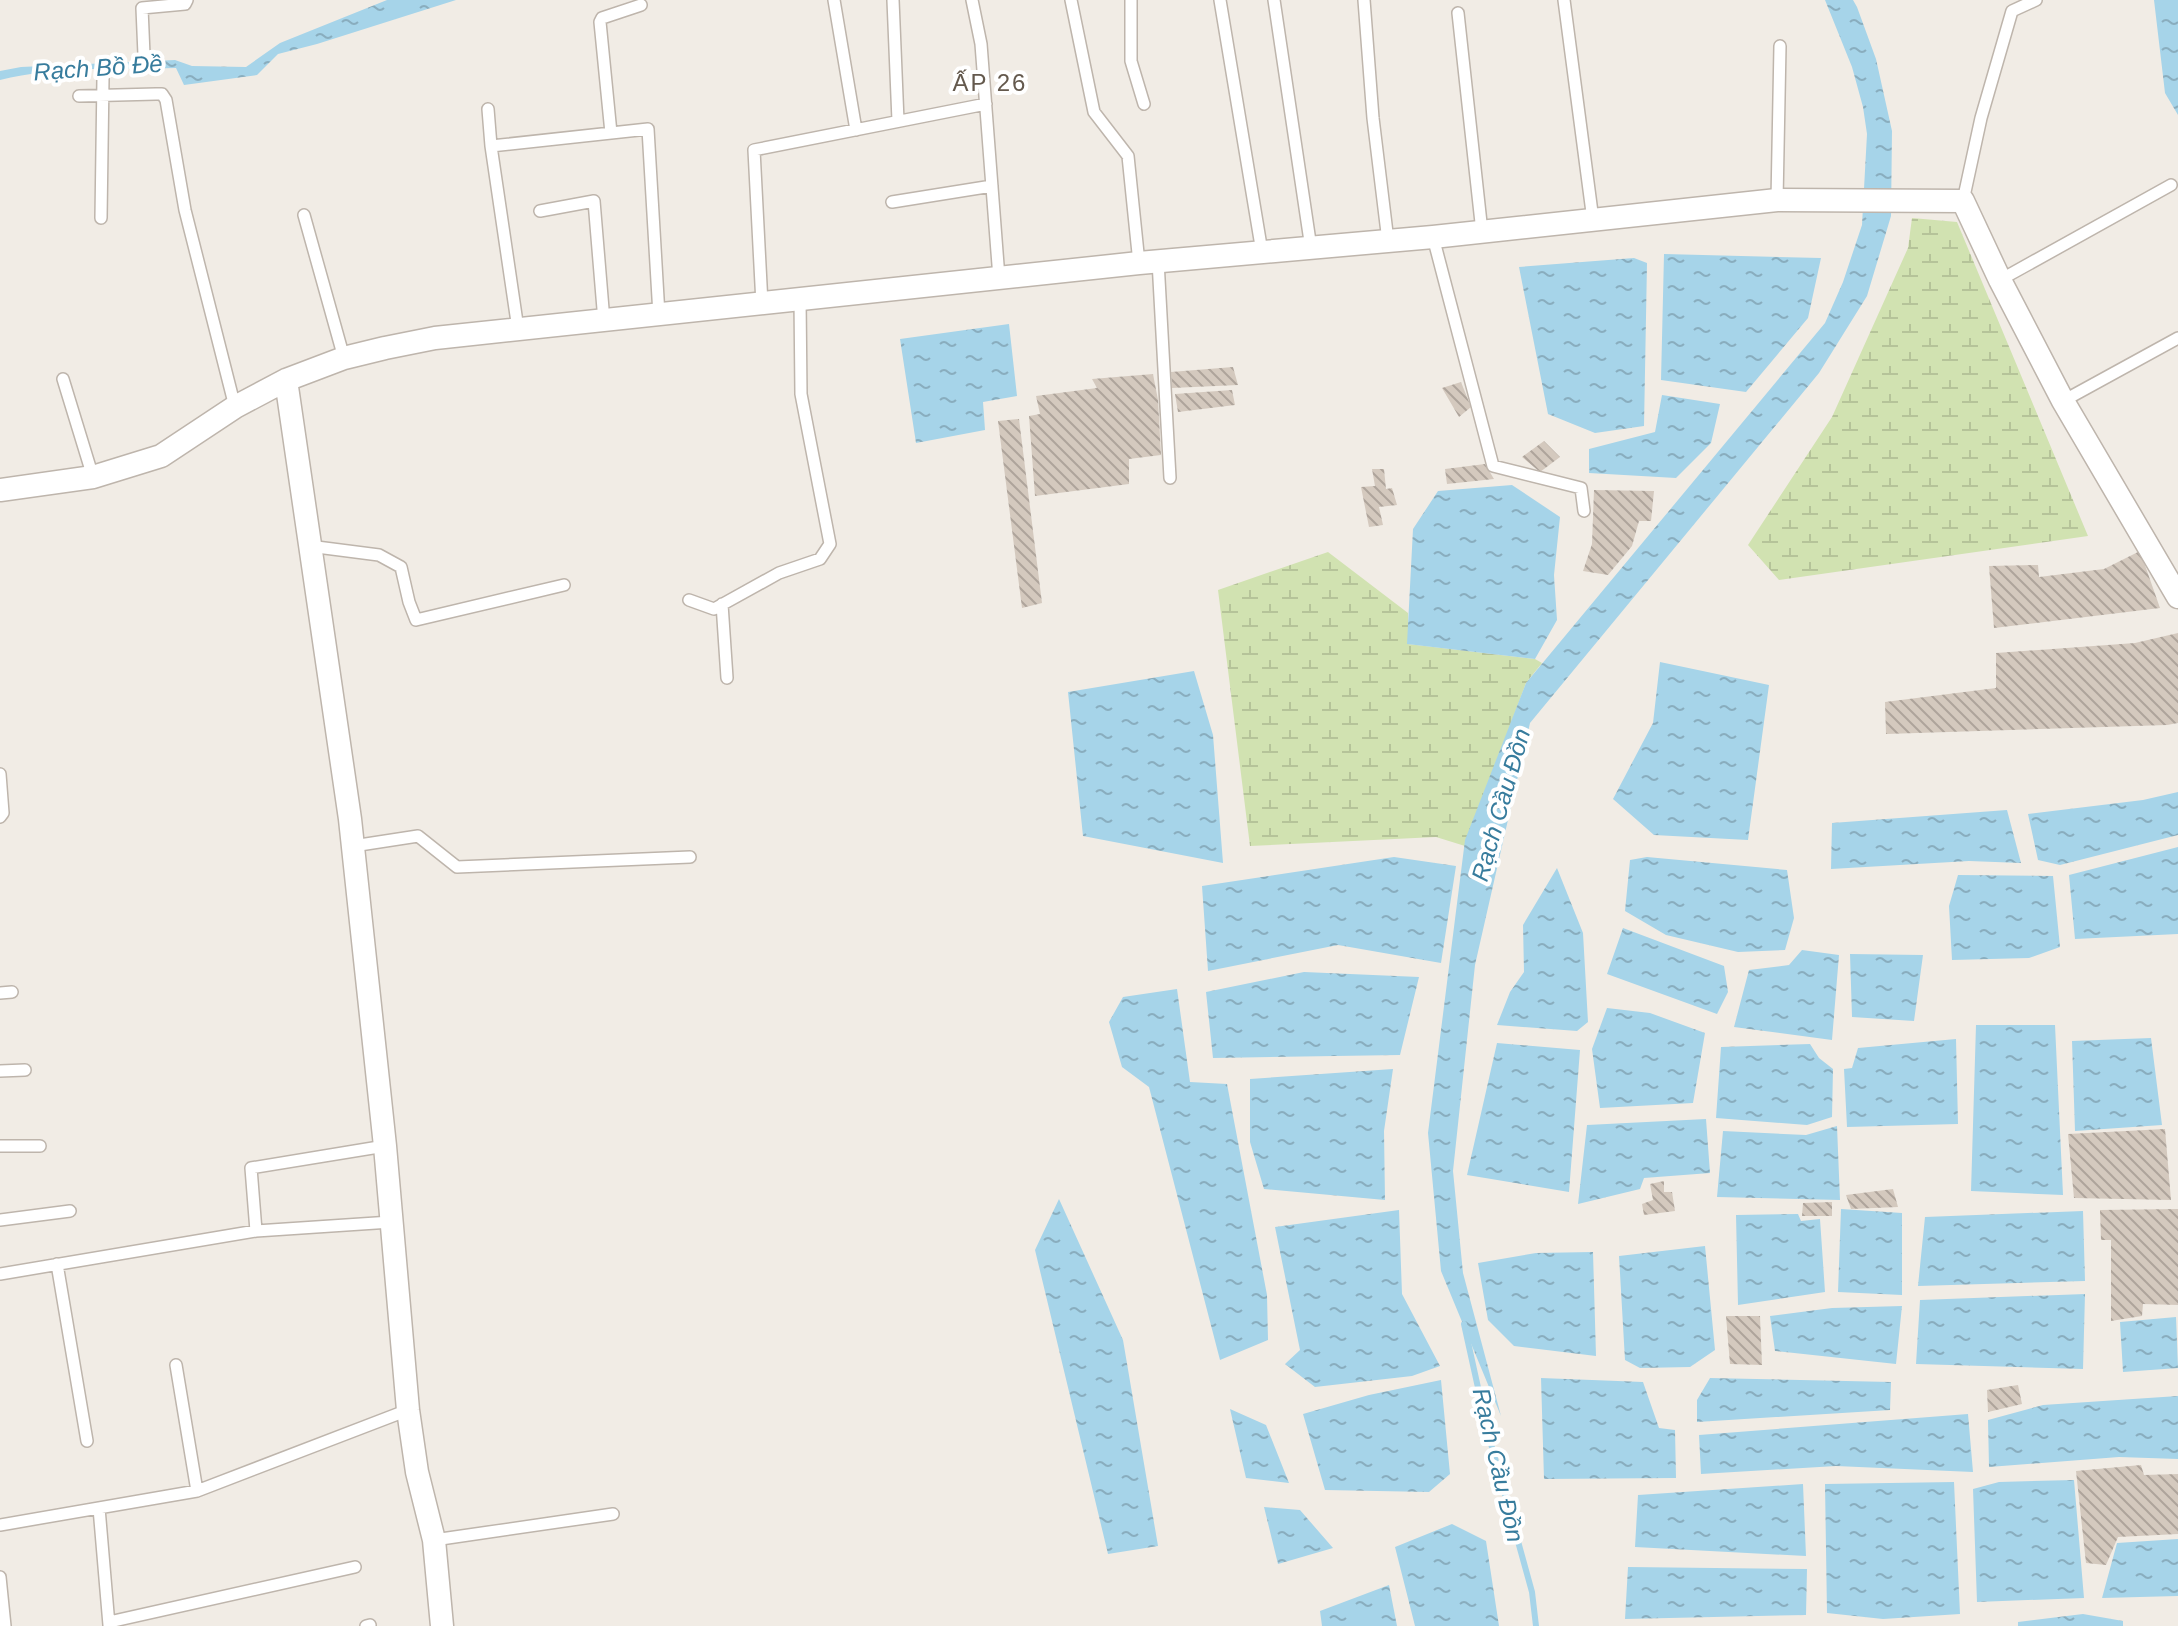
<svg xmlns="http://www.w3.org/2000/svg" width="2178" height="1626" viewBox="0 0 2178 1626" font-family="Helvetica,sans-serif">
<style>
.wetland{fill:url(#wetland-marsh)}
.water{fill:url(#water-ripples)}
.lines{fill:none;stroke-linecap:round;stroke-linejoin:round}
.stream{stroke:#a6d4e9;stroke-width:6}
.building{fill:url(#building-back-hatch)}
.lane-casing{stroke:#beb5ac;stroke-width:14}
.street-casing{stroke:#beb5ac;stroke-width:25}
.lane{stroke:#fff;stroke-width:11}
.street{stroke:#fff;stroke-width:22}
.labels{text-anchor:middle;stroke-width:8;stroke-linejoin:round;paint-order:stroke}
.water-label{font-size:24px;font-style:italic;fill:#377c9d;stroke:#fff}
.neighbourhood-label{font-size:24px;letter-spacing:2px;fill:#64594d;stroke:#fff}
</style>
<defs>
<pattern id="wetland-marsh" width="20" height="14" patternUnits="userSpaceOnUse" patternTransform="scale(2)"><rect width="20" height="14" fill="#d1e2b1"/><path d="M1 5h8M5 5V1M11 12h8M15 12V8" fill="none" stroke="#b5c399"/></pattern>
<pattern id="water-ripples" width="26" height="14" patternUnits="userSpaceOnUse" patternTransform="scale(2)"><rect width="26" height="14" fill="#a6d4e9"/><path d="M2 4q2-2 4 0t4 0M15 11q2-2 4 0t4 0" fill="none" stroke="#89adbe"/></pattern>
<pattern id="building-back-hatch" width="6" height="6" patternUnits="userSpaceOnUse" patternTransform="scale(2)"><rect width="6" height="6" fill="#d4c9be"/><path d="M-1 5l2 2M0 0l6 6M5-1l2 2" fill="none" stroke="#aea49b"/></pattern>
</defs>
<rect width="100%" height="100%" fill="#f1ece5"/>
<path class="wetland" d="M1912 218 1957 222 2088 536 1779 580 1748 545 1832 417 1908 248Z
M1328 552 1408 613V644L1535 659 1542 663 1526 683 1465 846 1436 837 1250 846 1218 590Z"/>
<path class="water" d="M387 0H456L317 44 278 54 257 75 184 85 176 68C118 69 57 66 0 80V71L21 67 175 60 192 66 246 67 280 43Z
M1825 0H1853L1857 7 1876 59 1892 131 1891 216 1867 296 1819 373 1530 723 1475 965 1453 1171 1463 1273 1501 1416 1441 1271 1428 1133 1465 840 1526 683 1825 323 1843 282 1862 225 1867 134 1863 107 1852 67Z
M2154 0H2178V115L2165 93Z
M1664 254 1821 258 1808 318 1746 392 1661 380Z
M1634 258 1647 263 1644 426 1595 433 1548 414 1519 267Z
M1009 324 1017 396 983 402 985 430 916 443 900 339Z
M1662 395 1720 404 1711 443 1676 478 1589 473V449L1655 432Z
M1512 485 1560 517 1554 575 1557 620 1535 659 1407 644 1413 529 1438 491Z
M1660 662 1769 685 1748 840 1654 835 1613 799 1653 723Z
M1194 671 1213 735 1223 863 1083 836 1068 692Z
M2178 792V835L2060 865 2038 860 2028 814 2143 800Z
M2007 810 2021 863 1969 861 1831 869 1832 823Z
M2178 847V934L2075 939 2069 875Z
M1394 857 1456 866 1441 963 1338 945 1208 971 1202 886Z
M1647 857 1787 870 1794 918 1785 950 1738 952 1666 935 1625 911 1630 860Z
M1557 868 1583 933 1588 1022 1577 1031 1497 1025 1510 992 1524 972 1523 925Z
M1958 875 2053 876 2060 947 2029 958 1952 960 1949 906Z
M1623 928 1724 966 1728 992 1717 1014 1607 974Z
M1802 950 1839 955 1832 1040 1734 1027 1749 970 1789 965Z
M1850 954 1923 955 1914 1021 1852 1017Z
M1304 972 1419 977 1400 1055 1213 1058 1206 992Z
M1177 989 1190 1082 1227 1084 1267 1295 1268 1340 1220 1360 1149 1087 1122 1067 1109 1022 1123 997Z
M1607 1008 1650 1013 1705 1033 1693 1103 1600 1108 1592 1049Z
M1976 1025H2055L2063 1195 1971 1191Z
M2151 1038 2162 1125 2075 1131 2072 1041Z
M1956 1039 1958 1124 1847 1127 1844 1069 1852 1068 1858 1048Z
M1497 1043 1580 1050 1569 1192 1467 1175Z
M1810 1044 1819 1058 1833 1069 1832 1117 1807 1125 1716 1118 1721 1047Z
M1393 1069 1384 1131 1385 1200 1264 1189 1250 1142V1079Z
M1706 1119 1710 1173 1644 1178 1640 1189 1578 1204 1587 1125Z
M1837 1126 1840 1200 1717 1197 1723 1131 1806 1135Z
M1059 1199 1123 1340 1158 1546 1108 1554 1035 1250Z
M1841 1209 1902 1213V1295L1838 1292Z
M1399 1210 1402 1294 1440 1366 1412 1376 1315 1387 1285 1364 1300 1350 1275 1227Z
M2083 1211 2085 1281 1918 1286 1925 1217Z
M1798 1214 1801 1221 1820 1219 1825 1292 1738 1305 1736 1215Z
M1705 1246 1715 1350 1690 1367 1640 1368 1625 1360 1619 1256Z
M1593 1252 1596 1356 1514 1346 1488 1320 1478 1263 1536 1253Z
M2085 1294 2083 1369 1916 1364 1920 1300Z
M1902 1306 1896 1364 1775 1351 1770 1316 1832 1308Z
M2176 1317 2178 1368 2123 1372 2120 1322Z
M1541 1378 1643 1382 1659 1428 1675 1430 1676 1478 1544 1479Z
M1710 1378 1891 1382 1890 1410 1697 1422V1400Z
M1441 1380 1450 1474 1429 1492 1325 1490 1303 1414 1369 1395Z
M2178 1396V1459L2119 1457 1989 1467 1988 1420 2043 1405Z
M1230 1409 1266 1425 1289 1483 1246 1478Z
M1968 1414 1973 1472 1836 1466 1701 1474 1699 1435Z
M2074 1480 2084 1598 1977 1602 1973 1489 1999 1482Z
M1954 1482 1960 1614 1883 1619 1827 1613 1825 1484Z
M1803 1484 1806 1556 1635 1547 1638 1495Z
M1264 1507 1300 1510 1333 1548 1278 1564Z
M1452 1524 1486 1541 1499 1626H1415L1395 1547Z
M2178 1539V1596L2102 1598 2117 1543Z
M1628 1567 1807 1569 1806 1615 1625 1619Z
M1389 1585 1397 1626H1322L1320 1611Z
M2083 1614 2123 1621V1626H2018V1622Z"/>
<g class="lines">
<path class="stream" d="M1464 1324 1488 1433 1532 1592 1536 1626"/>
</g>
<path class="building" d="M1233 367 1238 385 1172 388 1171 372Z
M1153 374 1158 400 1161 455 1129 459V484L1035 496 1029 416 1040 414 1036 396 1097 388 1092 379Z
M1461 382 1471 407 1459 417 1442 388Z
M1232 390 1235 405 1178 412 1175 394Z
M1019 419 1042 603 1022 608 998 421Z
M1544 441 1560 457 1540 472 1522 457Z
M1485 464 1494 479 1447 484 1445 469Z
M1372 469H1384L1386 489 1392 488 1397 505 1379 507 1383 525 1369 527 1361 487 1375 486Z
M1594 490 1654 491 1651 521H1639L1632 546 1608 575 1583 571 1592 544Z
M2140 551 2160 608 1994 628 1989 566 2038 565 2039 577 2104 569Z
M2178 633V723L2167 725 1886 734 1885 702 1996 688V653L2135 643Z
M2165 1129 2171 1200 2074 1198 2068 1134Z
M1664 1181V1192H1672L1675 1211 1644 1215 1642 1204 1653 1200 1650 1184Z
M1893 1189 1898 1207 1851 1209 1846 1195Z
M1832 1202V1216H1802L1803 1203Z
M2178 1209V1305L2143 1304 2142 1316 2111 1321V1240H2101L2100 1210Z
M1726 1316H1760L1762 1365 1730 1364Z
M2018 1385 2022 1404 1988 1412 1987 1390Z
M2141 1465 2144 1475 2178 1474V1534L2118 1537 2106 1565 2086 1563 2076 1471Z"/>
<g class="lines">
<defs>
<path id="lane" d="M834 0 856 130
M893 0 898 121
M972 0 981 44 999 278
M1071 0 1094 112 1128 156 1139 263
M1131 0V61L1144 104
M1220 0 1262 252
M1274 0 1311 248
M1364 0 1373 118 1388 241
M1564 0 1593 220
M1458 13 1482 232
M144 55 142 8 185 4 187 0
M79 96 156 94H162L166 100 185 210 235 407
M488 109 491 146 648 129 659 315
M611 133 600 22 602 18 641 5
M491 146 518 329
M1777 200 1780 46
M1963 201 1981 118 2012 11 2036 0
M892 202 992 186
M540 211 594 201 604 321
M304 215 344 358
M101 218 103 78
M1433 237 1493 466 1581 488 1584 511
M1158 261 1170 478
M2000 280 2171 185
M762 304 754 150 986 104
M63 379 93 477
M2063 401 2178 338
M309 546 379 555 401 567 409 602 416 620 564 585
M689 600 714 609 779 573 820 559 830 544 801 394 800 299
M722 604 727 678
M0 774 3 813 0 817
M353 846 418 836 457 867 690 857
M0 993 12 992
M0 1071 25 1070
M0 1146H40
M0 1220 70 1211
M256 1231 251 1168 385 1146
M57 1264 87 1441
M0 1274 256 1231 391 1222
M176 1365 197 1491
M99 1508 109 1625
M0 1525 197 1491 408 1410
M434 1540 613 1514
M0 1577 5 1626
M109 1622 355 1567
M366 1626 370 1625"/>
<path id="street" d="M286 380 350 819 385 1146 408 1410 417 1472 434 1540 442 1626
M0 490 93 477 161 456 235 407 286 380 344 358 385 348 435 338 1139 263 1433 237 1777 200 1963 201 2000 280 2063 401 2178 597"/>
</defs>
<use href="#lane" class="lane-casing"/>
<use href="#street" class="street-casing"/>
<use href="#lane" class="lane"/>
<use href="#street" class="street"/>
</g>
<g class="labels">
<g class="water-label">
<text transform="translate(98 68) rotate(-4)" y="8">Rạch Bồ Đề</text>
<text transform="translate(1501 805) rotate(-74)" y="8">Rạch Cầu Đồn</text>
<text transform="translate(1498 1465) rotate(77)" y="8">Rạch Cầu Đồn</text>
</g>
<g class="neighbourhood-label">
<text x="990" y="91">ẤP 26</text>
</g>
</g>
</svg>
